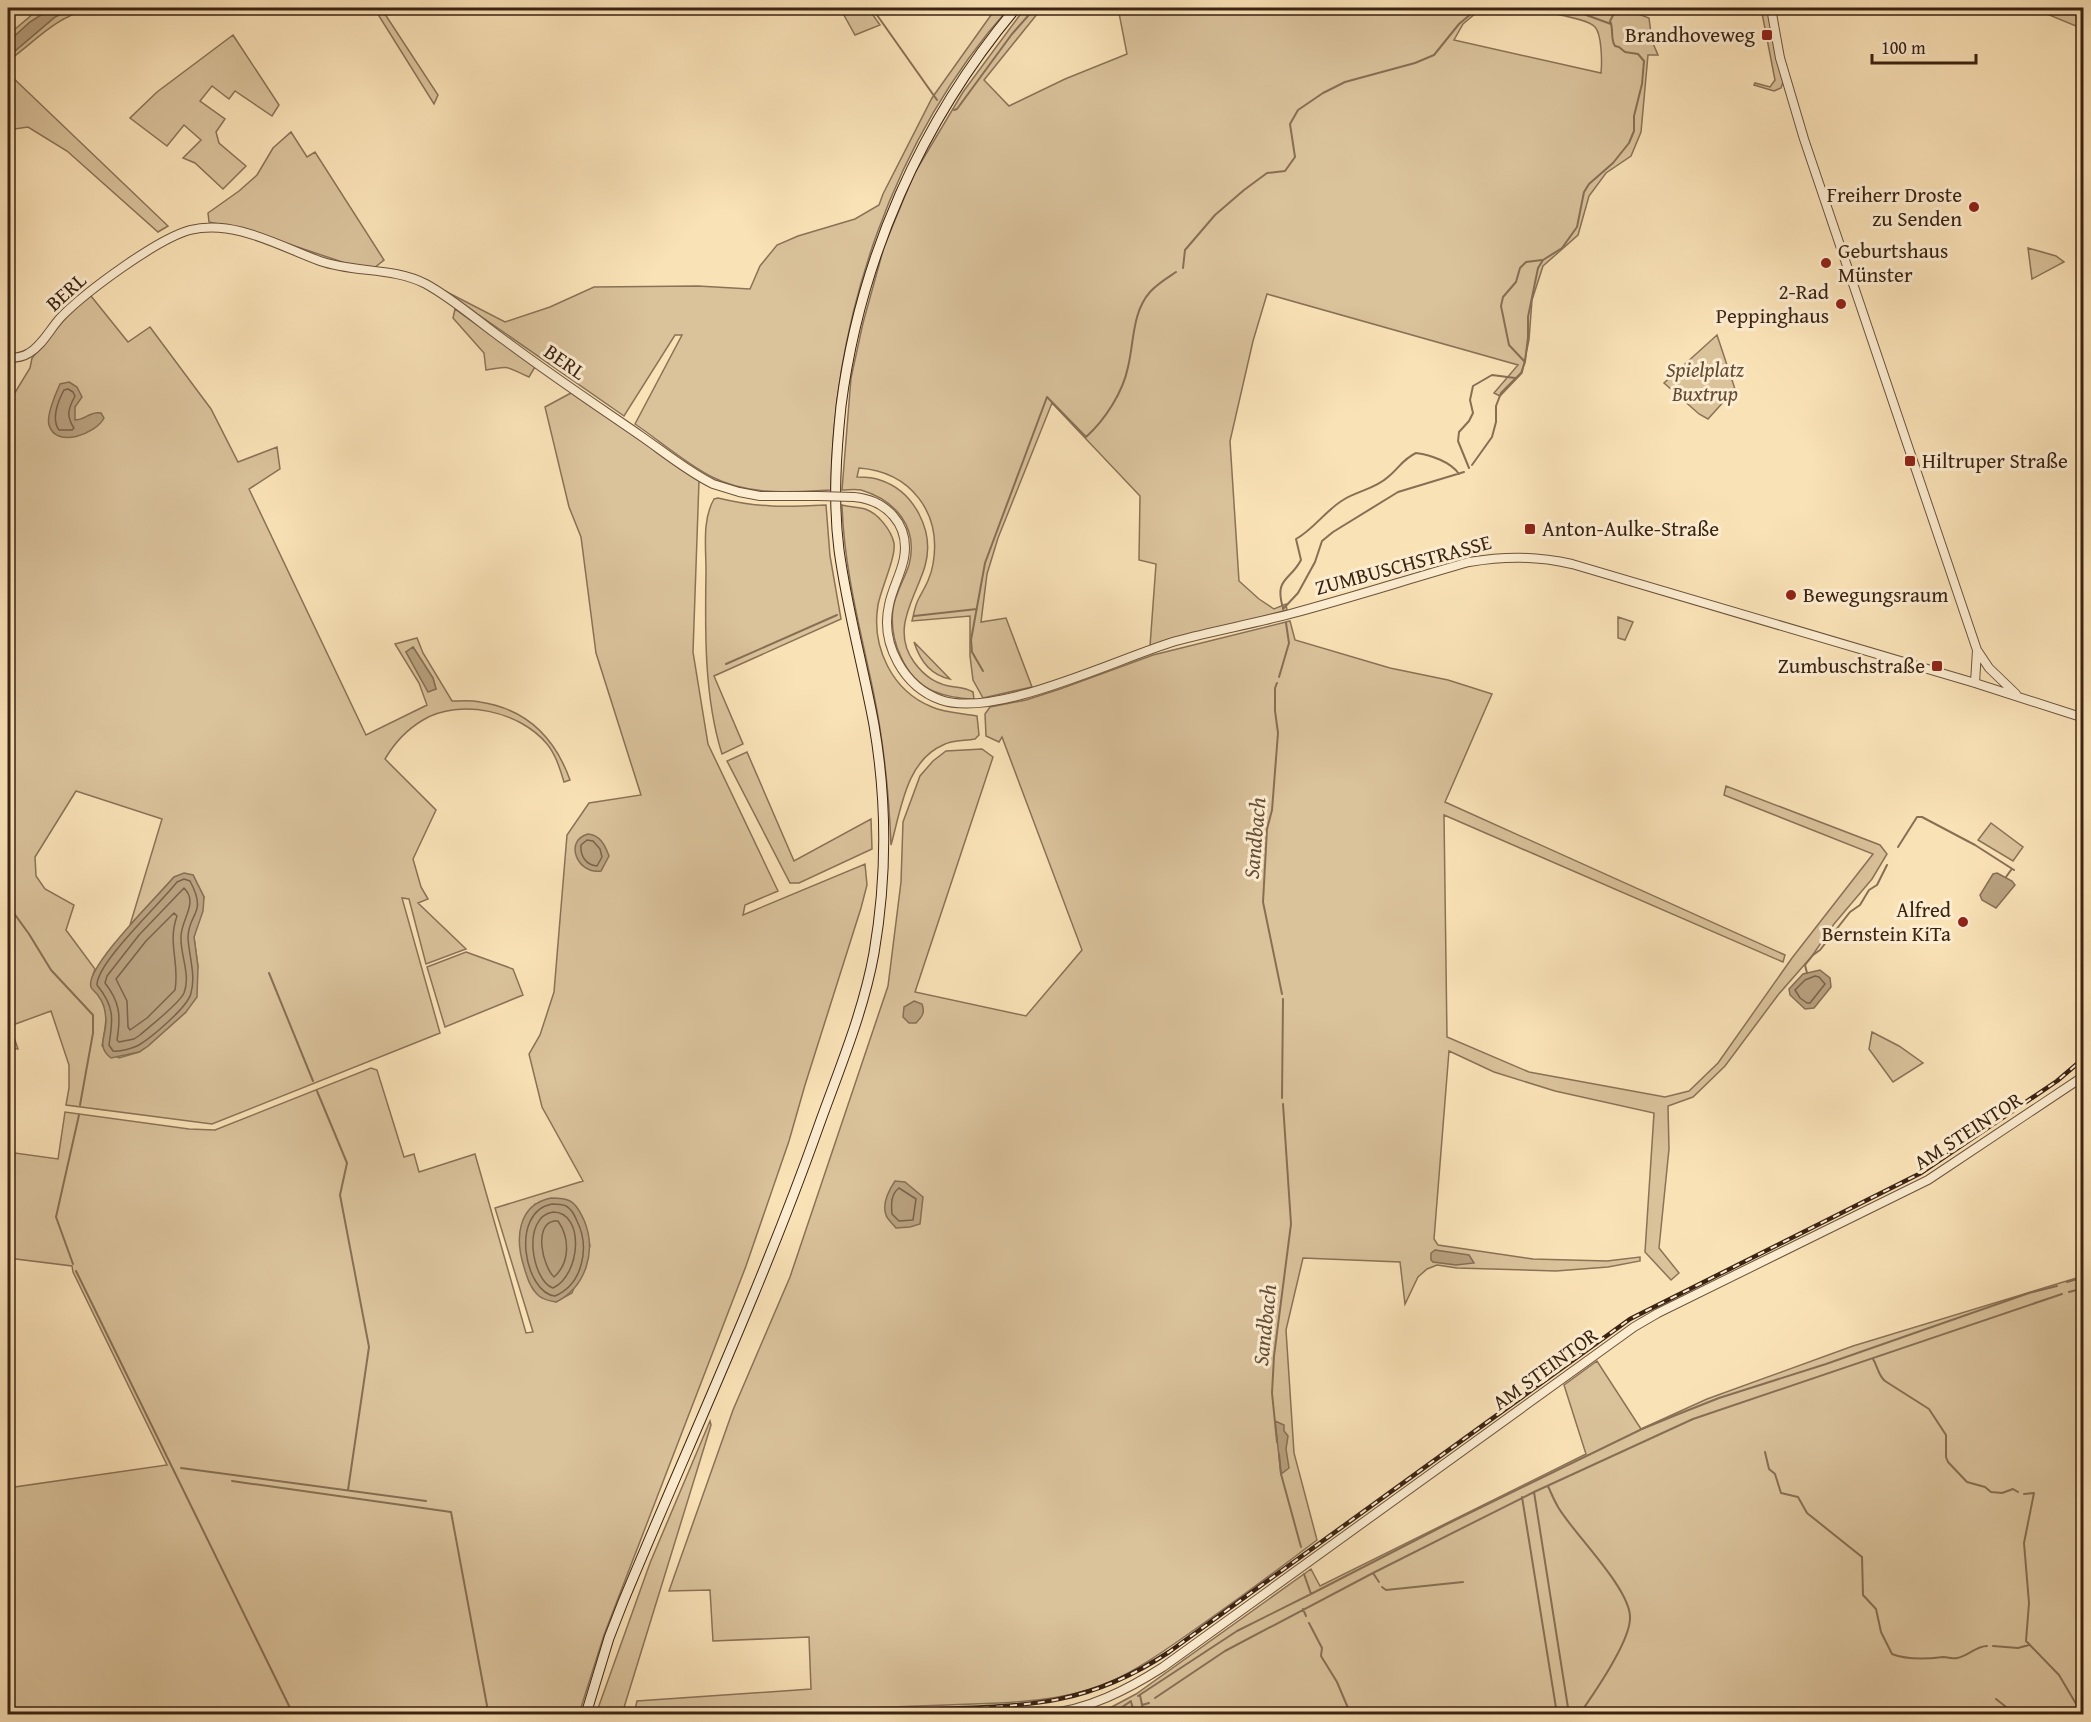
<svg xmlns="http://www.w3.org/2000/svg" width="2091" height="1722" viewBox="0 0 2091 1722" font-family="'Gentium Book Plus',serif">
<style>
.green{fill:#dac29b;stroke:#8a7257;stroke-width:1.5;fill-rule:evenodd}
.water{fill:#b9a17f;stroke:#876f54;stroke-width:1.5}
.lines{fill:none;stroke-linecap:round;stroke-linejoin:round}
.shore{stroke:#7a6249;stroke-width:1.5}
.stream{stroke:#876f54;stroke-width:2}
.tertiary-casing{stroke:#6b533c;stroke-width:10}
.secondary-casing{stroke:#3b2313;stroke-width:11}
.tertiary{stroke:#fcecd0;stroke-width:8}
.secondary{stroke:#fcecd0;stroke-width:9}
.rail-casing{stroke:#3b2313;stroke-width:4.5}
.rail{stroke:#fcecd0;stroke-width:2;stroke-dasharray:7;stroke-linecap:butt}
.tertiary-bridge-casing{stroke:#6b533c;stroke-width:10;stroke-linecap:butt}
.tertiary-bridge{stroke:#fcecd0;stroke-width:8}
.poi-dot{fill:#8f2418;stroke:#fcecd0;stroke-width:2}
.labels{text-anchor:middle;stroke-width:6;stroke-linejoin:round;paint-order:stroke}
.poi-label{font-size:21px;fill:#3b2313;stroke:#fcecd0;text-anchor:end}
.street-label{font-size:21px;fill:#3b2313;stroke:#fcecd0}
.park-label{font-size:21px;font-style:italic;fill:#634b35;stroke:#fcecd0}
.water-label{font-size:22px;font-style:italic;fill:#674f39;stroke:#fcecd0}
</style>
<rect width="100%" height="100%" fill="#fae2b7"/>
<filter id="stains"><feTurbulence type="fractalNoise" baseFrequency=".00333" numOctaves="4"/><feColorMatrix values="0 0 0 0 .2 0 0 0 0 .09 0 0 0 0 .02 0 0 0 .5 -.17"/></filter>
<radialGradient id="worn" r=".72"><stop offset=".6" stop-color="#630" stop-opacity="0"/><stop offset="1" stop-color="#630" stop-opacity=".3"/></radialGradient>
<path class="green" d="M40 8H52L30 22 8 42V35Z
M73 8H91C54 18 37 40 8 61V57L55 17Z
M374 8H381L438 95 434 104Z
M840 8H868L880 25 855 35Z
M996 8H1009C893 139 833 316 831 490 791 492 749 496 712 477 685 463 660 441 635 424L682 335H675L624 416 443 290 505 322 550 307 594 287 698 286 750 289 760 266 777 245 798 236 855 219 879 205 883 194 932 98Z
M1025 8H1042L984 80 1009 106 1065 79 1127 54 1118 8H1482L1463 24 1454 40 1601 73C1602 63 1602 34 1595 27 1588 19 1557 15 1546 12L1547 8H1622L1649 18 1652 41 1658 55H1648L1641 132 1631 156 1606 173 1589 196 1578 235 1543 266 1532 300 1529 340 1522 373 1500 396 1494 393 1518 365 1267 294 1253 341 1230 441 1239 581 1259 599 1274 609 1286 604 1287 610 1150 646 1156 564 1139 560 1140 496 1052 403 998 538 987 574 981 622 1006 618 1032 687 983 698 973 680 970 656V616L912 621C914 613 915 605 919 598 925 587 931 577 933 564 942 513 911 472 859 468L857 477C865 477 873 477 880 480 914 491 935 531 925 566 916 597 890 629 914 662 925 677 937 685 955 687 963 688 966 688 973 692L974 699C959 698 947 697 933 691 904 678 889 639 893 609 895 594 904 580 909 565 919 527 895 500 861 490 855 489 848 490 842 490L851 378 863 323 884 247 914 174 963 92Z
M1761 8H1768L1783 82 1781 88 1774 91 1754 85 1755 83 1770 87 1775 80Z
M2036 8H2083V29L2037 10Z
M233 35 279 105 272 116 235 91 229 99 212 86 200 101 225 119 216 132 219 143 246 166 223 189 195 163 183 158 201 140 184 125 167 146 130 118 157 92Z
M8 73 168 226 158 232 67 151 28 127 8 130Z
M291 132 307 157 315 152 384 260 374 268 351 265 253 232 209 222 208 213 239 191 257 175 273 148Z
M2028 248 2056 256 2064 262 2032 279Z
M91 296 128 342 150 327 211 409 238 462 277 447 280 469 249 489 366 735 427 705 419 683 395 644 417 638 423 653 452 701C461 701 471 700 480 702 526 709 555 738 570 780L564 782C560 769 556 755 547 744 520 711 460 698 423 720 406 730 395 742 385 759L436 810 413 859 421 887 428 899 418 903 466 949 426 964 409 899 402 898 440 1033 212 1124 66 1105 69 1088V1065L51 1011 10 1026 18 1049 8 1048V654L11 650 13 641 8 639V404L30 368 32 358 73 309ZM413 647 433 678 436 689 428 691 406 652ZM76 791 162 819 130 925 174 877 193 875 204 897 194 937 198 967 186 1012 148 1046 139 1052 119 1058 102 1046C104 1034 108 1019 105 1007 100 988 85 995 95 969L66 930 74 905 45 889 36 876 35 857Z
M455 309 535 367 529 377C506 367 511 365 486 370L484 353 453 318Z
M1717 335 1735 389 1708 419 1699 414 1664 383Z
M571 393 699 481 693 652 708 744 778 891 745 905 743 915 865 864 867 885 861 908 805 1085 789 1141 746 1266 604 1635 579 1714H8V1488L167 1465 73 1272 72 1266 8 1258V1152L58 1159 65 1112 189 1129 215 1130 371 1068 377 1070 404 1157 414 1154 419 1172 475 1154 526 1333 533 1332 495 1208 583 1181 542 1107 529 1054 540 1035 554 992 567 835 589 803 641 795 596 653 581 537 569 507 545 407ZM535 1204 580 1214 585 1224 590 1246 572 1293 556 1302 533 1289C521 1261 512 1228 535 1204Z
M718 498C759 508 784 507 826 505L830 556 841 619 714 676 743 744 722 754C704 697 705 630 706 571 706 547 702 520 714 499Z
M842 505C850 507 858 507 865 509 878 513 891 530 894 543 896 558 881 588 878 605 871 647 892 691 932 707 946 713 962 713 977 716L979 735 975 739C965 741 952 740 943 745 906 761 901 810 891 845 889 794 884 745 874 695 861 632 844 570 842 505Z
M1618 617 1633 622 1625 640 1618 638Z
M1290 621 1295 640 1390 668 1448 680 1492 694 1445 802 1785 955 1783 962 1444 815 1447 1037 1529 1072 1665 1097 1689 1091 1718 1063 1792 958 1873 854 1724 795 1726 786 1880 845 1887 854 1872 879 1834 924 1812 956 1778 995 1725 1066 1693 1097 1668 1106 1669 1149 1659 1248 1679 1273 1671 1280 1645 1252 1654 1113 1555 1091 1494 1072 1449 1051 1434 1239 1438 1245 1533 1259 1607 1261 1640 1257V1261L1608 1267 1556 1271 1457 1268 1437 1265 1427 1269 1418 1277 1405 1304 1400 1262 1303 1258 1286 1330 1294 1453 1317 1540C1276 1571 1236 1601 1194 1630 1167 1649 1139 1669 1108 1683 1074 1697 1037 1701 1000 1703L705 1714H634L637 1701 811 1689 809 1637 713 1641 710 1590 669 1591 733 1410 790 1277 888 986 901 882 903 822 920 776 933 761 946 751 982 749 993 757 915 992 1026 1016 1082 950 1002 737 999 742 986 736 985 714 990 707 1026 700 1060 689 1153 655Z
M914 642 950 679C930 675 920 661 914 642Z
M747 752 794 861 871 819 872 849 799 883H790L727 761Z
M1991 823 2023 847 2013 861 1978 840Z
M466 952 513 969 523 995 445 1027 427 967Z
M1872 1032 1899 1046 1923 1063 1893 1082 1869 1049Z
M2083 1276V1714H1093L1106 1710 1136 1694 1311 1569 1320 1586 1586 1454 1564 1385 1597 1361 1641 1429 1707 1399 1853 1346Z
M710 1421 711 1425 622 1714H596L650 1563Z"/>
<path class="water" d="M52 8H73L55 17 8 57V42L30 22Z
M69 382 77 387 82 397 75 407V420C85 420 90 411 101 413L104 418C96 434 56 449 49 425 46 415 56 393 60 384Z
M413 647 433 678 436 689 428 692 406 652Z
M588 834C600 835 605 845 609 856L601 871C578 875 563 841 588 834Z
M184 873 193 875 204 897 203 911 194 937 198 967 197 997 186 1012 148 1046 139 1052 111 1058C96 1046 106 1037 106 1020 105 1009 104 1003 97 994 97 994 91 988 91 987 84 968 160 894 174 877Z
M1997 873 2012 881 2015 885 1996 908 1982 900 1980 895 1993 874Z
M1820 970 1830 978 1831 987 1814 1008 1805 1009 1790 995 1789 989 1803 974Z
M914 1001 922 1004C925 1012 923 1016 916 1023H909L903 1017 904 1007Z
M895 1181 905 1182 923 1197 920 1224 910 1227 896 1228C893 1224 887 1219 886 1215 882 1204 889 1190 895 1181Z
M551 1198C557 1198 565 1198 570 1201 577 1204 581 1214 584 1220 597 1251 586 1287 556 1302 550 1301 544 1300 539 1296 530 1288 527 1277 524 1267 515 1239 517 1205 551 1198Z
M1435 1250 1469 1255 1474 1263 1456 1265 1433 1262 1431 1260V1253Z
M1275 1421 1284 1425V1431L1288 1436 1286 1449 1289 1468 1281 1474Z"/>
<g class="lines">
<path class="shore" d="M68 389 73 392 75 396C68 409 66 416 74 428L72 430H59C51 419 58 401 64 390Z
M587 840 593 841 600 849 602 857 597 866C586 865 580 856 581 845Z
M184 879 190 881C208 915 188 912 188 938 189 956 196 975 191 993 188 1007 152 1037 139 1045 133 1048 121 1052 113 1051L109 1045C113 1019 115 1007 97 985 97 962 161 903 177 882Z
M184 888C199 903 181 919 181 937 180 954 191 975 184 993 179 1004 150 1026 140 1035L134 1039 119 1042 117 1040C121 1016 120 1002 105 983L107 976 139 935Z
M174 913 177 916C167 944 180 962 175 990L147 1018 130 1030 128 1027 127 1001 116 979 146 941Z
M1815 976 1819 977 1825 984 1810 1003H1807L1800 998 1795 990 1805 980Z
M899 1188 916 1199 913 1220 899 1221 892 1214C891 1204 891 1194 899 1188Z
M552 1204C557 1204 562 1204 566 1206 572 1209 575 1216 577 1221 590 1247 583 1284 555 1296 525 1293 509 1212 552 1204Z
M553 1212C585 1212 581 1275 553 1288 532 1281 521 1217 553 1212Z
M554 1221H558C570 1238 570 1263 554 1277 543 1267 533 1225 554 1221Z"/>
<path class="stream" d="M872 8 937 100
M1567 8 1611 24
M954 110 957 109 1012 34 1035 8
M1183 268 1185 250 1215 215 1244 190 1267 173 1285 171 1295 157 1290 124 1298 110 1323 93 1345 82 1415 63 1434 55 1459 24 1478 8
M1525 362 1509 345 1501 306 1503 297 1516 282 1520 268 1526 262 1542 260
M1472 465 1492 437 1496 422V406L1501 393 1521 373 1525 362 1528 337V317L1538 268 1543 260 1562 248 1577 227 1584 192 1589 184 1613 163 1629 143 1634 131V116L1642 84 1644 61 1638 54 1625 52 1619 47 1615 46C1610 39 1614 29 1610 21L1617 8
M1469 468 1458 441 1459 432 1469 421 1473 413 1470 400 1473 386 1492 375 1515 378
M1283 608C1274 578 1290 581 1301 560L1296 539C1314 529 1325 511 1343 500 1357 491 1375 489 1388 477 1399 468 1403 459 1416 453 1431 455 1451 462 1459 474
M1283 609 1298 593 1315 562 1322 541 1333 532 1398 492 1464 472
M914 616 977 609
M726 664 837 615
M983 671 972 652 971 640 985 563 1047 397 1086 437C1105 420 1123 392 1128 367 1134 343 1132 312 1150 292 1157 284 1167 278 1176 272
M1279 677 1289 643 1286 623
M1277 683 1275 688V711L1278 733 1272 810 1267 829 1263 902 1282 994
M1898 847 1917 817H1922L1975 845 2014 870
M2006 877 2011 870
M8 905 29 934 51 970 93 1015V1033L80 1105
M269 973 313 1081
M1807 973 1805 965 1813 955 1820 950 1850 912 1860 905 1869 890 1877 885 1887 865
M317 1091 347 1163 340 1195 369 1347 348 1490
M1282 1098 1283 999
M73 1264 56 1217 79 1115
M76 1271 293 1714
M2067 1282 2084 1277
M2069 1292 2084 1288
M1873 1359C1878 1367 1878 1375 1885 1381L1929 1409 1946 1435V1457L1948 1462 1967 1482 1985 1487 1991 1492 2002 1493 2013 1489 2018 1492
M1277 1442 1272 1393 1274 1356 1291 1224 1283 1104
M1765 1452 1769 1469 1775 1474 1781 1493 1798 1497 1807 1513 1862 1557 1863 1595 1876 1609 1881 1632 1892 1654C1907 1660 1927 1659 1943 1657 1948 1657 1953 1659 1957 1658 1968 1656 1976 1646 1987 1646
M1279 1454 1281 1474 1301 1547
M181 1468 426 1501
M232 1481 451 1512 488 1711
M1548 1486C1551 1493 1554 1500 1558 1507 1573 1533 1631 1589 1630 1618 1630 1642 1595 1692 1581 1712L1582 1714
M1534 1492 1569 1714
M2024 1494 2034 1493 2024 1543 2029 1603 2026 1641 2059 1675 2082 1714
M1522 1497 1557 1714
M1373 1573 1379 1582
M1382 1587 1386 1590 1463 1582
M1311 1594 1455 1520 1642 1429 1676 1415 1719 1398 1826 1364 2029 1293 2057 1286
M1303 1609 1306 1616
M1309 1623 1322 1648 1321 1656 1337 1682 1348 1708V1714
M1993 1646 2018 1648 2029 1645
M1140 1695 1142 1705 1149 1703
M1138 1696 1237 1631 1311 1594 1304 1574
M1155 1698 1225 1651 1373 1573 1534 1492 1693 1419 2062 1294
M1996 1699 2015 1714
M1142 1705 1144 1714
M1112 1714 1131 1701
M1130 1714 1134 1712 1131 1702"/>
<defs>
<path id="tertiary" d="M1771 8 1780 58 1804 139 1977 650 1975 683
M8 358C15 358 23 357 29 353 43 345 51 327 62 316 87 291 157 239 190 230 234 219 279 246 320 261 354 273 393 267 426 284 455 300 480 323 507 342 551 375 596 405 641 436 664 452 687 471 713 484L739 492 760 496H818
M854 497C886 500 910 524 904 558 901 574 892 589 889 605 880 644 904 687 941 700 996 719 1118 658 1176 641 1213 631 1252 624 1290 614 1350 598 1409 579 1469 562 1505 556 1536 556 1572 564L1975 683 2084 718
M1977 650 1989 668 2016 694
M1045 1714C1088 1710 1127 1690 1163 1667L1634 1327 1658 1313 1928 1180 2084 1076"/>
<path id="secondary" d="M586 1714 609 1638 623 1602C688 1445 760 1291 817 1131 838 1072 863 1014 874 953 887 877 887 801 874 725 863 666 847 609 839 550 833 502 836 454 841 406 860 259 921 121 1016 8"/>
</defs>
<use href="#tertiary" class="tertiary-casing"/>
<use href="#secondary" class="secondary-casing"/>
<use href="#tertiary" class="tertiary"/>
<use href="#secondary" class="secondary"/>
<defs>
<path id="rail" d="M800 1714C846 1713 892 1711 938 1709 1030 1706 1089 1705 1169 1652L1630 1319 1921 1173 2057 1081 2084 1058"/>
</defs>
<use href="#rail" class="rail-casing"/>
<use href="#rail" class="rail"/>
<defs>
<path id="tertiary-bridge" d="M818 496 854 497"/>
</defs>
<use href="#tertiary-bridge" class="tertiary-bridge-casing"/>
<use href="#tertiary-bridge" class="tertiary-bridge"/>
</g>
<g class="poi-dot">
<rect x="1761" y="29" width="12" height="12" rx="3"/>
<circle cx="1974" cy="207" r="6"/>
<circle cx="1826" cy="263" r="6"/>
<circle cx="1841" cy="304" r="6"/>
<rect x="1904" y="455" width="12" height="12" rx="3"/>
<rect x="1524" y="523" width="12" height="12" rx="3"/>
<circle cx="1791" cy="595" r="6"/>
<rect x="1931" y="660" width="12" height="12" rx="3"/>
<circle cx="1963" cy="922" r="6"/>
</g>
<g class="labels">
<g class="poi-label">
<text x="1755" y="42">Brandhoveweg</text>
<text x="1962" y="202">Freiherr Droste<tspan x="1962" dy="24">zu Senden</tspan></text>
<text x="1838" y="258" text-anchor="start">Geburtshaus<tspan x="1838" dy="24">Münster</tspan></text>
<text x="1829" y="299">2-Rad<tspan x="1829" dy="24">Peppinghaus</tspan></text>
<text x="1922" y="468" text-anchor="start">Hiltruper Straße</text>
<text x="1542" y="536" text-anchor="start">Anton-Aulke-Straße</text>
<text x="1803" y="602" text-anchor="start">Bewegungsraum</text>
<text x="1925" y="673">Zumbuschstraße</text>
<text x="1951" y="917">Alfred<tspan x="1951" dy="24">Bernstein KiTa</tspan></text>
</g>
<g class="street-label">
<text transform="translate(66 292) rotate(-42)" y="7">BERL</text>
<text transform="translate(565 362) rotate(35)" y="7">BERL</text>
<text transform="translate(1403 565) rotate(-15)" y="7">ZUMBUSCHSTRASSE</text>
<text transform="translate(1968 1131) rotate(-33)" y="7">AM STEINTOR</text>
<text transform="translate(1545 1369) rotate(-36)" y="7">AM STEINTOR</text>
</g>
<g class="park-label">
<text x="1705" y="377">Spielplatz<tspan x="1705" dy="24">Buxtrup</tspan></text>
</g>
<g class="water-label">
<text transform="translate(1254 838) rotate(-85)" y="8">Sandbach</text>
<text transform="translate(1264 1325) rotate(-84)" y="8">Sandbach</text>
</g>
</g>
<rect width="2091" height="1722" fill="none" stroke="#fae2b7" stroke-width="30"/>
<rect x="9" y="9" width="2073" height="1704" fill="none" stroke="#3b2313" stroke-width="3"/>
<rect x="15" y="15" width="2061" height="1692" fill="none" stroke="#3b2313" stroke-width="1.5"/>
<path d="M1872 54v9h104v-9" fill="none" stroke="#3b2313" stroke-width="3"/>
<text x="1881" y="54" font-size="18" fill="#3b2313" stroke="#fcecd0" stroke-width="4.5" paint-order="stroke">100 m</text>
<rect width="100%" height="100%" filter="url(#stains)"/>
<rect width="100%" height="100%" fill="url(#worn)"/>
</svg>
